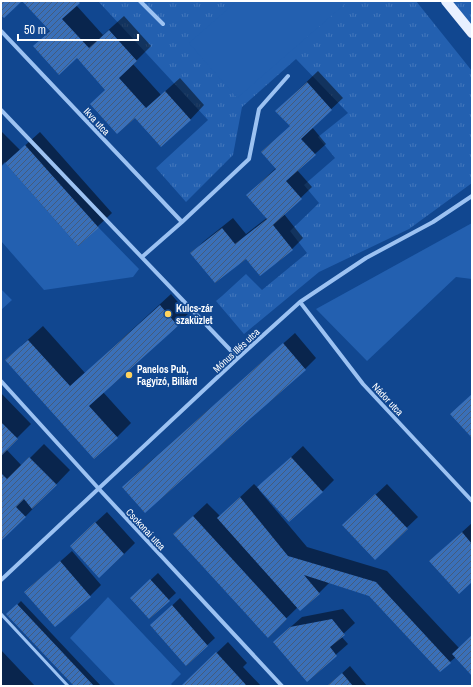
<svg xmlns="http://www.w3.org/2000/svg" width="473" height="687" viewBox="0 0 473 687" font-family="'Archivo Narrow',sans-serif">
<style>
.grass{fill:url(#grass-tufts)}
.park{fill:#2360b0}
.shadow{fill:#0007}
.building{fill:url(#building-hatch)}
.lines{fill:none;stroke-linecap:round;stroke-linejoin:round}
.lane{stroke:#9cc2f2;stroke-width:3}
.street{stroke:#9cc2f2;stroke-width:4}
.primary{stroke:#e8f0ff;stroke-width:10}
.poi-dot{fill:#ffd35e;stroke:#114790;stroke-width:1.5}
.labels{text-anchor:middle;stroke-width:3.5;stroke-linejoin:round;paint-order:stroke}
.street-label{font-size:10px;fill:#fff;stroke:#114790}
.poi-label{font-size:10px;font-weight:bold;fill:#fff;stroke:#114790;text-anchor:start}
</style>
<defs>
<pattern id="grass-tufts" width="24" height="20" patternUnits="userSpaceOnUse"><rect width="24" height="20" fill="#2360b0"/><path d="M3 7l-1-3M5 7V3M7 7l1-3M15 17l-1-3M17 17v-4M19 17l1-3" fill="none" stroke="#4478bc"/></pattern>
<pattern id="building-hatch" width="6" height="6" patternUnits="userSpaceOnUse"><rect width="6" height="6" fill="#3a70b9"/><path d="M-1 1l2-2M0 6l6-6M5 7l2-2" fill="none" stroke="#445c7d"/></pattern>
</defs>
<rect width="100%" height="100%" fill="#114790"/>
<path class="grass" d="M98 1H416L472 71V183L409 229 319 272 244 334 216 301 222 296 246 274 262 290 307 253 290 231 319 203 304 185 335 158 318 137 348 113 296 59 242 107 233 155 186 202 156 168 208 120Z
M449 1H472V28Z"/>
<path class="park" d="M237 1H341L344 5 237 98 189 43Z
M5 163 78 246 99 228 139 269 133 277 44 290 1 241V167Z
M472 223V279L456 277 367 361 316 309Z
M1 289 12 300 1 310Z
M108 597 181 674 171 684 173 686H116L70 638Z"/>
<path class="shadow" d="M23 1H80L76 5 103 35 124 16 151 46 133 64 161 95 180 78 204 105 190 120 135 116 77 57 34 46 50 30Z
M318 71 343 98 312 127 326 144 297 170 312 187 284 214 303 238 292 249 247 257 192 253 203 242 233 218 246 234 268 217 259 184 276 168 291 126 276 111Z
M1 131 20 150 40 132 112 213 78 245 5 162 1 166Z
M171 294 188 314 103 392 131 423 117 437 21 346 43 326 85 373Z
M295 333 316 358 305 369 134 476Z
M1 393 31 424 6 449 22 466 44 444 70 470 25 517 1 537Z
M303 446 334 480 323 491 289 521 260 489 259 490 307 547 387 571 459 648 472 636V675L456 657 440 670 369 595 330 582 319 593 298 607 268 636 174 534 207 503 220 516 254 484 258 488Z
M387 484 418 517 375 558 355 514Z
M107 512 135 543 124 554 82 535Z
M472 523V581L430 561Z
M72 551 101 585 90 596 26 592Z
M158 573 176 593 149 618 139 591Z
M180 598 215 638 186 665 159 618Z
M21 601 101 686H76L8 614Z
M343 609 355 623 341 636 348 644 307 680 286 631 302 617Z
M228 642 247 663 243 667 261 686H182Z
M1 650 35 686H1Z
M350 666 367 686H328L330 684Z"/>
<path class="building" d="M1 1H78L80 3 62 19 89 48 109 30 137 61 119 78 146 108 165 91 191 120 161 147 135 118 117 134 90 104 105 90 77 58 59 75 33 46 50 31 22 1 4 18 1 15Z
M307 82 332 110 301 139 316 155 286 181 302 199 273 225 293 250 260 276 246 259 215 283 190 253 222 228 235 244 267 219 246 195 276 169 261 152 290 126 275 111Z
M25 145 99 228 78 246 5 163Z
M160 305 178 326 89 406 118 438 94 459 5 360 28 340 70 386Z
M283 343 306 370 251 418 145 513 122 487Z
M472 394V438L450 414Z
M1 422 18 439 1 456Z
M29 457 57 485 32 509 24 499 16 507 26 517 2 540 1 538V473L7 479Z
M291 457 323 492 289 522 257 487Z
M375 494 408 529 375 560 342 525Z
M240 497 288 556 376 582 451 663 440 672 369 596 304 575 320 594 300 611 217 518Z
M193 516 287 619 268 638 173 534Z
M95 522 124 554 99 578 70 546Z
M462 532 472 544V582L459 594 429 561Z
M60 561 91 597 55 627 24 592Z
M150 579 170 601 149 619 130 598Z
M17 604 94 686H74L6 614Z
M172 605 208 646 186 666 150 625Z
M332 619 345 635 330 647 337 656 307 682 273 642 290 627Z
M472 635V676L452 654Z
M216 652 247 686H181Z
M342 673 353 686H327Z"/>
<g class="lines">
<path class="lane" d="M1 614 68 686"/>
<path class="street" d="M140 1 163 24
M1 31 182 222
M1 110 238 358
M142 257 182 222 249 159 259 109 288 76
M300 302 363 384 472 501
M1 381 99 489 282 686
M1 580 238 358 300 302 366 258 433 222 472 196"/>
<path class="primary" d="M446 1 472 33"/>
</g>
<g class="poi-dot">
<circle cx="168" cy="314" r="4"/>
<circle cx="129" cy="375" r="4"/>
</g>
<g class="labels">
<g class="street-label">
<text transform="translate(97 121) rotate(47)" y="4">Ikva utca</text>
<text transform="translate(236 350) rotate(-43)" y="4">Mónus Illés utca</text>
<text transform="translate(388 399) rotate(47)" y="4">Nádor utca</text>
<text transform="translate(146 529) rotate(47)" y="4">Csokonai utca</text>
</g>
<g class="poi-label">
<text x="176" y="312">Kulcs-zár<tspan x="176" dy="12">szaküzlet</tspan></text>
<text x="137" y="373">Panelos Pub,<tspan x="137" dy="12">Fagyizó, Biliárd</tspan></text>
</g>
</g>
<rect width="473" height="687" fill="none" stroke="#ffffff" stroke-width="4"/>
<path d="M18 34v6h120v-6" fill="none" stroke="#ffffff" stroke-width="2"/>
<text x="24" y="34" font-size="12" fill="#ffffff" stroke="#114790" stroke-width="3" paint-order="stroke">50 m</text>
</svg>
